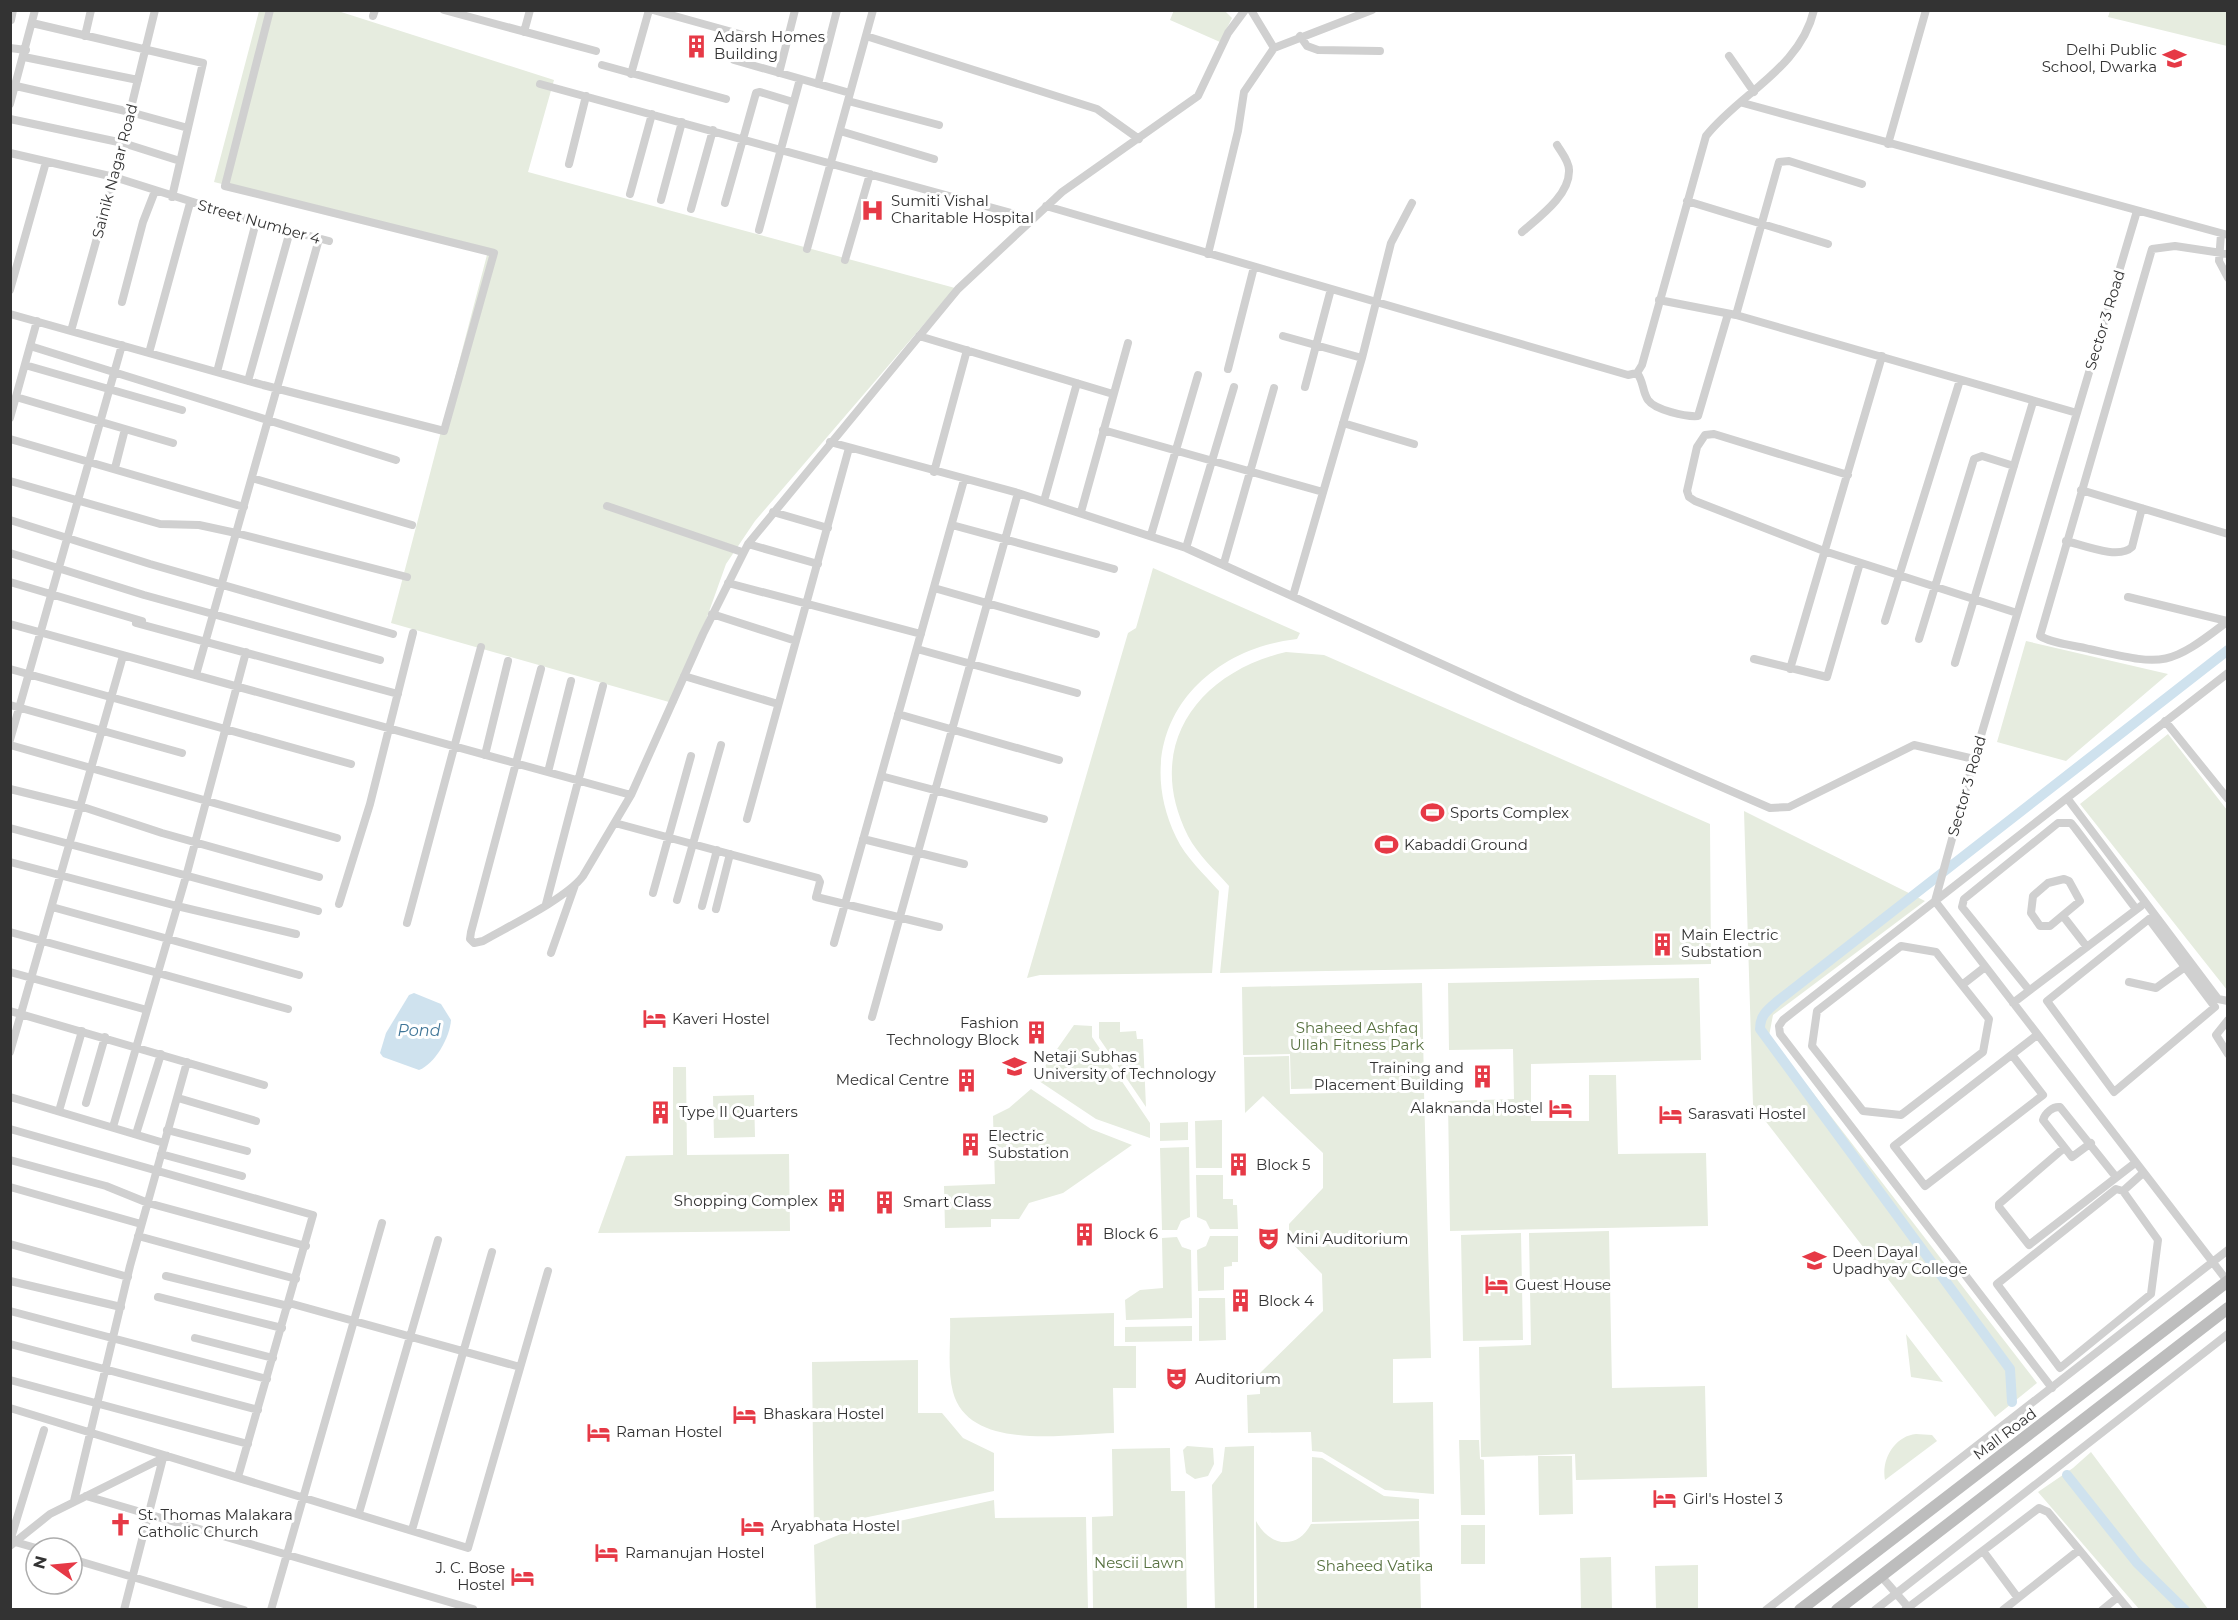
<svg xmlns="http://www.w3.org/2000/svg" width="2238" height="1620" viewBox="0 0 2238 1620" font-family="Montserrat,sans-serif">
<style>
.green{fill:#e6ecdf}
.water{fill:#cfe2ee}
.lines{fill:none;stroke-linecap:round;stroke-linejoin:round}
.canal{stroke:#cfe2ee;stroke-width:10}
.minor{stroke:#d0d0d0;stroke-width:8}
.secondary{stroke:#bdbdbd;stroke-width:12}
.labels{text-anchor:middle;stroke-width:6;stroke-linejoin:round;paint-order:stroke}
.poi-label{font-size:15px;fill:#333;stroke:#fff;text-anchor:start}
.street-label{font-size:15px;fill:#333;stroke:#fff}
.park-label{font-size:15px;fill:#56703f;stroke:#fff}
.water-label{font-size:16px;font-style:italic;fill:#3f7597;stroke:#fff}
</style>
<rect width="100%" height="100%" fill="#fff"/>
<path class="green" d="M1174 10 1225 11 1232 18 1220 42 1170 20Z
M259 11H338L554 80 528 172 955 288 755 521 726 564 676 704 391 623 488 251 214 182Z
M2110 11H2227V46L2108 17Z
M1153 568 1300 633 1297 639C1195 651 1129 738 1176 837 1186 858 1204 874 1219 891L1212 973 1040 975 1027 978 1128 633 1136 628Z
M2026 641 2168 674 2066 761 1997 742Z
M1286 652 1324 655 1710 824 1711 964 1220 973 1229 886C1215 870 1198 855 1188 836 1143 747 1197 673 1286 652Z
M2168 734 2227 810V990L2080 804Z
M1744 811 1925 901 1773 1015 1769 1036 2037 1383 1995 1417 1753 1105Z
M1699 978 1701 1060 1531 1064V1121H1589V1075H1616L1618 1154 1706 1153 1708 1226 1450 1231 1448 1101 1514 1099 1513 1049 1449 1050 1448 983Z
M1422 983 1424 1086 1291 1089 1290 1054 1243 1055 1242 987Z
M1099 1022H1120V1032L1136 1031 1137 1039H1143L1146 1107 1099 1038Z
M1074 1025 1092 1026V1037L1150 1123V1138L1096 1119 1036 1079Z
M1289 1056 1290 1094 1424 1091 1431 1358 1393 1359V1403L1433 1402 1434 1494 1385 1490 1322 1452 1312 1451 1311 1432 1248 1433 1247 1395 1260 1394V1373L1323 1311 1322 1274 1289 1240V1224L1323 1188V1153L1263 1096 1245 1113 1244 1057Z
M673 1067H686L687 1155 789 1154 790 1231 598 1233 626 1156 673 1155Z
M1031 1089 1091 1129 1132 1145 1063 1193 1029 1203 1019 1219H991V1227L945 1228 944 1186 995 1184 993 1116 1009 1108Z
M754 1095 755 1137 714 1138 713 1096Z
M1222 1120V1168H1196L1195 1121Z
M1188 1122V1140L1160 1141V1123Z
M1189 1147 1190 1217 1181 1221 1177 1230H1162L1160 1148Z
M1196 1175H1223V1199H1233V1205H1237L1238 1229H1210L1206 1221 1197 1217Z
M1609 1231 1612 1388 1705 1386 1707 1477 1576 1480 1575 1454 1481 1457 1479 1347 1531 1345 1529 1233Z
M1521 1233 1523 1340 1463 1341 1461 1235Z
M1210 1236H1238V1262H1232V1266L1224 1267V1290L1198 1291 1197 1250 1206 1246Z
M1177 1237 1182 1247 1191 1250 1192 1318 1126 1320 1125 1300 1140 1290 1163 1288 1162 1238Z
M1199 1298H1225L1226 1340 1199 1341Z
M1114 1313V1346H1136V1388H1113L1114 1433C1066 1434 969 1452 953 1392 947 1369 951 1341 950 1318Z
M1192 1326V1341L1125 1342V1327Z
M1906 1334 1943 1382 1911 1377Z
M918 1360V1413H942L963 1438 994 1453V1491L839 1523 814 1533 812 1362Z
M1916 1434 1932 1435 1937 1441 1885 1480C1881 1459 1895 1436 1916 1434Z
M1459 1440H1479L1480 1459 1484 1460 1485 1515H1461Z
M1187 1446 1213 1448 1214 1464 1208 1476 1195 1479 1186 1473 1183 1450Z
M1254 1446V1609H1215L1212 1485 1222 1472 1225 1447Z
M1170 1448 1171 1491H1185L1187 1609H1093L1092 1517 1113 1516 1112 1449Z
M2091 1452 2208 1609H2139L2038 1492 2073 1468Z
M1538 1456H1572L1573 1514 1539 1515Z
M1312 1457 1322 1458 1384 1496 1419 1499V1519L1312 1522Z
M994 1500 995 1518 1086 1517 1088 1609H816L814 1545 841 1534Z
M1256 1521C1269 1546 1297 1551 1311 1524L1419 1521 1421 1609H1257Z
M1461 1525H1485V1564H1461Z
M1611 1557 1612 1609H1581L1580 1558Z
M1698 1565V1609H1656L1655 1566Z"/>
<path class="water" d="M414 993 441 1004 451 1020C450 1037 435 1064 419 1070L383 1057 380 1053 386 1033 409 995Z"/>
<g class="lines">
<path class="canal" d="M2012 1402 2010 1369 1760 1029C1760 1014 1769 1009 1779 1000L2228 650
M2067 1475 2137 1563 2185 1610"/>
<path class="minor" d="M444 10 596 51
M653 10 743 35
M373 16 375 10
M11 20 13 10
M32 23 203 63 172 197
M524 32 530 10
M85 36 91 10
M866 36 1097 109 1139 139
M1300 36 1307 46 1318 50 1380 51
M10 48 26 50
M1274 48 1372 10
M1729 56 1754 92
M24 57 138 80
M734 60 850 93
M602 65 726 99
M779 73 795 10
M631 74 649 10
M540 84 1033 219
M818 84 837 10
M16 86 130 112 188 128
M848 101 939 125
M1743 103 2228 235
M10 104 35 10
M10 119 123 143 180 161
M840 131 934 159
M1888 144 1926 10
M10 153 114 177 256 222 329 241
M569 164 586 96
M630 194 652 114
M661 200 682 122
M1687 201 1828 244
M725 203 756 93 760 92 793 102
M1046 206 1628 375 1637 373 1642 365 1706 136C1740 93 1800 69 1814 10
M691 209 713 130
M2137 211 1974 759 1935 901 2228 1282
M759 230 800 79
M1522 232C1539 217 1570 195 1569 170 1569 161 1561 152 1557 145
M2221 234 2219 261 2228 278
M807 249 873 10
M1208 254 1238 131 1244 92 1274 48 1251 10
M2228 254 2175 246 2152 249 2040 636C2053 644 2074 645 2089 649 2163 665 2166 669 2228 621
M845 260 870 174
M10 290 46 162
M1659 300 1736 315 2077 413
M122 302 143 222 155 191
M10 314 263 385 444 431 494 253 225 186 270 10
M1736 315 1779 162 1789 161 1862 184
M71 331 114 177 155 10
M919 336 1113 394
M1283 336 1362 358
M30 346 396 460
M149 353 190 203
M25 365 182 410
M1228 369 1254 267
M217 372 256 222
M1637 373C1644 382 1642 391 1648 400 1655 410 1686 417 1698 416L1728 314
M248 381 290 231
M1305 387 1331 289
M16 397 173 443
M10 418 37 321
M1343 423 1414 444
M1103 430 1323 492
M10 439 244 507
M830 442 1018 493 1186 548 1519 699 1770 808 1789 807 1914 745 1974 759
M115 468 125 429
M934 472 967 350
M1848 475 1714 434 1705 435 1697 447 1687 491 1689 497 1695 501 1824 551 2017 613
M252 478 412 525
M10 481 160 524 199 525 236 533 407 577
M2081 490 2228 534
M1044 501 1077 383
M607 506 742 552
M773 512 828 528
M1081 512 1128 343
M10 520 150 564 393 634
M952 525 1114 569
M1151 535 1198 375
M2066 541C2083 545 2119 560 2132 547L2142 508
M748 544 818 564
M1186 548 1234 387
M10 553 144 595 380 660
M1224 563 1274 388
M10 582 142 621
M728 583 921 634
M934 588 1096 634
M1293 596 1362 358 1391 243 1412 203
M2128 597 2227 621
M712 614 796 641
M1885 621 1960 380
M136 623 398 694
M10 624 631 795
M1919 639 1974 459 1982 456 2014 466
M917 649 1077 693
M1754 659 1827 677 1860 563
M1955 663 2033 402
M10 669 351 764
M541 669 471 932 470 939 474 943 483 941C509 926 567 898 583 876L631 795 703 634 748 544 958 289 1062 192 1198 96 1228 33 1245 10
M1790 669 1882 356
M2228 673 2067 798 2218 999 2228 1001
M196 675 319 239
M684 676 778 704
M10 705 182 753
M898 714 1059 760
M2165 721 2228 799
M10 740 122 345
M10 745 337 838
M485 755 508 661
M548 772 571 681
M881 776 1044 819
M10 789 83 807 162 833 319 877
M747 819 849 448
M615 823 818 878 820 882 816 897 939 927
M10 828 318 911
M863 839 964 864
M10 862 177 906 296 934
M2064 879 2069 881 2080 901 2050 926H2040L2031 913 2033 896 2048 883Z
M653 893 691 756
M677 900 721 745
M339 904 370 804 413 633
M546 904 603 686
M702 906 717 850
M52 907 299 975
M716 909 730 854
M2063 916 2087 947
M407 923 481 647
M10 932 288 1009
M834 943 964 480
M551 953 575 885
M10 972 147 1010
M2129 982 2156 988 2185 967 2149 919 2047 1001 2114 1092 2215 1007 2185 967
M1962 985 1936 952 1901 946 1817 1011 1812 1046 1863 1111 1901 1115 1983 1052 1989 1019 1962 985 1985 967
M2029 990 1962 907 1964 899 2058 823H2071L2075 828 2136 909
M2013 1003 2141 906
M10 1011 264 1085
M872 1017 1018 493
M2228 1020 2216 1035 2228 1054
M10 1052 123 656
M2012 1055 2043 1095 1925 1186 1894 1146 2037 1035
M10 1097 164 1143
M178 1098 256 1121
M86 1103 105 1037
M59 1111 82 1031
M113 1127 187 873 246 652
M10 1129 313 1215 238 1477
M167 1130 247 1151
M136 1134 161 1054
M2091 1143 2072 1157 2043 1120C2045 1113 2053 1106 2060 1107L2116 1177
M2064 1148 1999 1204V1207L2029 1245 2135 1163
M161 1154 242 1176
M10 1160 106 1186 148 1203 306 1246
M10 1187 141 1224
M2123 1191 2158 1240 2151 1294 2060 1368 1997 1284 2116 1189 2123 1191 2143 1173
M138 1236 296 1279
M10 1244 128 1277
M166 1276 288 1306
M10 1281 121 1307
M158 1297 282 1328
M289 1303 520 1367
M10 1311 267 1379
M195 1338 273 1358
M10 1344 258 1410
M10 1380 248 1444
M2052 1388 1780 1034 1779 1026 1783 1020 2067 798
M10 1408 468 1548 548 1271
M86 1496 473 1609
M74 1501 130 1266 187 1062
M359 1513 438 1240
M412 1530 492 1252
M10 1541 44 1430
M15 1542 36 1548
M10 1546 50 1514 167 1456
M1983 1551 2018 1598
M72 1559 244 1610
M1881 1576 1908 1607
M124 1610 163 1458
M271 1610 382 1223
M1766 1610 2228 1250
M1875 1610 2228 1334
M1905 1610 2039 1508 2048 1512 2129 1610
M2003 1610 2079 1550
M2102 1610 2118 1597"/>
<path class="secondary" d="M1800 1610 2228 1281
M1837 1610 2228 1308"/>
</g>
<defs>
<symbol id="building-bare" viewBox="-9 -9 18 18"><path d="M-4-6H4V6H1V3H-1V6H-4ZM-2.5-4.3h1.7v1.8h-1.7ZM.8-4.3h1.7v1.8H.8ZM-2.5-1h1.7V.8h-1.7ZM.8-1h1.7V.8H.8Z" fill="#e63946" stroke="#fff" stroke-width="2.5" paint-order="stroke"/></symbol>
<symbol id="school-bare" viewBox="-9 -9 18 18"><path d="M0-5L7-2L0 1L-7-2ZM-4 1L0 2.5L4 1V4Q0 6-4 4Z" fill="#e63946" stroke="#fff" stroke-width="2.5" paint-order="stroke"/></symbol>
<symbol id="hospital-bare" viewBox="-9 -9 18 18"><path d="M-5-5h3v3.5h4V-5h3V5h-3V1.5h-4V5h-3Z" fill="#e63946" stroke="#fff" stroke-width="2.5" paint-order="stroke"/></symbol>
<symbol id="stadium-bare" viewBox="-9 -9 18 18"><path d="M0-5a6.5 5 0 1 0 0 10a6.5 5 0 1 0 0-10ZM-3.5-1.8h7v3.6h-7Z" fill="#e63946" stroke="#fff" stroke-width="2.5" paint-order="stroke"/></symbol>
<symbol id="hotel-bare" viewBox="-9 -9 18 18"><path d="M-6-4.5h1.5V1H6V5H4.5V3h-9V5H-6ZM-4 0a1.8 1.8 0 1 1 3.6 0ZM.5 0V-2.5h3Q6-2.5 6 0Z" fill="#e63946" stroke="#fff" stroke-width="2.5" paint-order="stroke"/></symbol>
<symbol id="university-bare" viewBox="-9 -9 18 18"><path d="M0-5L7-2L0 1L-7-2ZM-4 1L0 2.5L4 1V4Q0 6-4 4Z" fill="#e63946" stroke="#fff" stroke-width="2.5" paint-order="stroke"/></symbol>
<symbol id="theatre-bare" viewBox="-9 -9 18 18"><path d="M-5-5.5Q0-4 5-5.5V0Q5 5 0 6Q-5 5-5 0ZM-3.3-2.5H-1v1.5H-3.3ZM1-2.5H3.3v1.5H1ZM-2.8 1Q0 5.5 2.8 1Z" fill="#e63946" stroke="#fff" stroke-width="2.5" paint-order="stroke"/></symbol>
<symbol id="church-bare" viewBox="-9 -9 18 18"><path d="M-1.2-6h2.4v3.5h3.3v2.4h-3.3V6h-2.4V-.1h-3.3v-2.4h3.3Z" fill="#e63946" stroke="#fff" stroke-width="2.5" paint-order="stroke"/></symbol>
</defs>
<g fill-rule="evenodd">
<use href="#building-bare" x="680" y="30" width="33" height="33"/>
<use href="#school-bare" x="2158" y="42" width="33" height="33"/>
<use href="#hospital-bare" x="856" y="194" width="33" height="33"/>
<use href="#stadium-bare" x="1416" y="796" width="33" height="33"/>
<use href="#stadium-bare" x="1370" y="828" width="33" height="33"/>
<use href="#building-bare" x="1646" y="928" width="33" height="33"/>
<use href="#hotel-bare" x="638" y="1002" width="33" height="33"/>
<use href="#building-bare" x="1020" y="1016" width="33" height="33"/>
<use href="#university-bare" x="998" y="1050" width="33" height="33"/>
<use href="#building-bare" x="1466" y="1060" width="33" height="33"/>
<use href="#building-bare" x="950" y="1064" width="33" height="33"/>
<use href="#hotel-bare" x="1544" y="1092" width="33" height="33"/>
<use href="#building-bare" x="644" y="1096" width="33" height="33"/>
<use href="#hotel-bare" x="1654" y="1098" width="33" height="33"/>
<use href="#building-bare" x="954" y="1128" width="33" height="33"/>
<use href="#building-bare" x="1222" y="1148" width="33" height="33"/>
<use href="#building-bare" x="820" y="1184" width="33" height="33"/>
<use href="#building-bare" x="868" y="1186" width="33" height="33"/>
<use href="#building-bare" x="1068" y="1218" width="33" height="33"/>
<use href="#theatre-bare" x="1252" y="1222" width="33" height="33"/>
<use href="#university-bare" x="1798" y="1244" width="33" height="33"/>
<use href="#hotel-bare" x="1480" y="1268" width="33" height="33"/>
<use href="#building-bare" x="1224" y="1284" width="33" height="33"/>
<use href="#theatre-bare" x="1160" y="1362" width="33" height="33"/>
<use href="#hotel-bare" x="728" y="1398" width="33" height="33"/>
<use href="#hotel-bare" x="582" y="1416" width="33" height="33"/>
<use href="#hotel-bare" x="1648" y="1482" width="33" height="33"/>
<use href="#church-bare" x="104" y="1508" width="33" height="33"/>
<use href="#hotel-bare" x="736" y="1510" width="33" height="33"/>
<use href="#hotel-bare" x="590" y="1536" width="33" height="33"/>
<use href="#hotel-bare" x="506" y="1560" width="33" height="33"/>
</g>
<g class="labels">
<g class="poi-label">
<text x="714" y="42">Adarsh Homes<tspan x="714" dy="17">Building</tspan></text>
<text x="2157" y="55" text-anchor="end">Delhi Public<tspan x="2157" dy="17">School, Dwarka</tspan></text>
<text x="891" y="206">Sumiti Vishal<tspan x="891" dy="17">Charitable Hospital</tspan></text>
<text x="1450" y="818">Sports Complex</text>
<text x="1404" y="850">Kabaddi Ground</text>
<text x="1681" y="940">Main Electric<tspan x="1681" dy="17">Substation</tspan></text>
<text x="672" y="1024">Kaveri Hostel</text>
<text x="1019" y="1028" text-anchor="end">Fashion<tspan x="1019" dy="17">Technology Block</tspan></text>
<text x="1033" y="1062">Netaji Subhas<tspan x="1033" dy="17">University of Technology</tspan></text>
<text x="1464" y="1073" text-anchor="end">Training and<tspan x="1464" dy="17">Placement Building</tspan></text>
<text x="949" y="1085" text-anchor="end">Medical Centre</text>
<text x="1543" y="1113" text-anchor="end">Alaknanda Hostel</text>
<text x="679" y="1117">Type II Quarters</text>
<text x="1688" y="1119">Sarasvati Hostel</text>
<text x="988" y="1141">Electric<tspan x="988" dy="17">Substation</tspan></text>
<text x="1256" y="1170">Block 5</text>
<text x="818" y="1206" text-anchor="end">Shopping Complex</text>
<text x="903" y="1207">Smart Class</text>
<text x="1103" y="1239">Block 6</text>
<text x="1286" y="1244">Mini Auditorium</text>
<text x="1832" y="1257">Deen Dayal<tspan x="1832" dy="17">Upadhyay College</tspan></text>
<text x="1515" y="1290">Guest House</text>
<text x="1258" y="1306">Block 4</text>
<text x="1195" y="1384">Auditorium</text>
<text x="763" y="1419">Bhaskara Hostel</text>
<text x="616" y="1437">Raman Hostel</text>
<text x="1683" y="1504">Girl's Hostel 3</text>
<text x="138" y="1520">St. Thomas Malakara<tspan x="138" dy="17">Catholic Church</tspan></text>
<text x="771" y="1531">Aryabhata Hostel</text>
<text x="625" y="1558">Ramanujan Hostel</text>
<text x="505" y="1573" text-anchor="end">J. C. Bose<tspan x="505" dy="17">Hostel</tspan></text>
</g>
<g class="street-label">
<text transform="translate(115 171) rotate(-75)" y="5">Sainik Nagar Road</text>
<text transform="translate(259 222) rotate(16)" y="5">Street Number 4</text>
<text transform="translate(2105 320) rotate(-73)" y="5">Sector 3 Road</text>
<text transform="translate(1967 786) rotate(-74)" y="5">Sector 3 Road</text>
<text transform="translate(2005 1434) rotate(-37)" y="5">Mall Road</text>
</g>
<g class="park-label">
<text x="1357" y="1033">Shaheed Ashfaq<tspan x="1357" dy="17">Ullah Fitness Park</tspan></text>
<text x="1139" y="1568">Nescii Lawn</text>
<text x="1375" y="1571">Shaheed Vatika</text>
</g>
<g class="water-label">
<text x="419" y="1036">Pond</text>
</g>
</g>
<rect width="2238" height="1620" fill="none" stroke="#333333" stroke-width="24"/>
<g transform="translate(54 1566) rotate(285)"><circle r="28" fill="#ffffff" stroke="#adadad" stroke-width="1.5"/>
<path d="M0-4.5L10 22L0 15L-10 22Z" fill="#e63946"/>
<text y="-9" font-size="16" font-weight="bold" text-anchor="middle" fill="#333333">N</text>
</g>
</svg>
